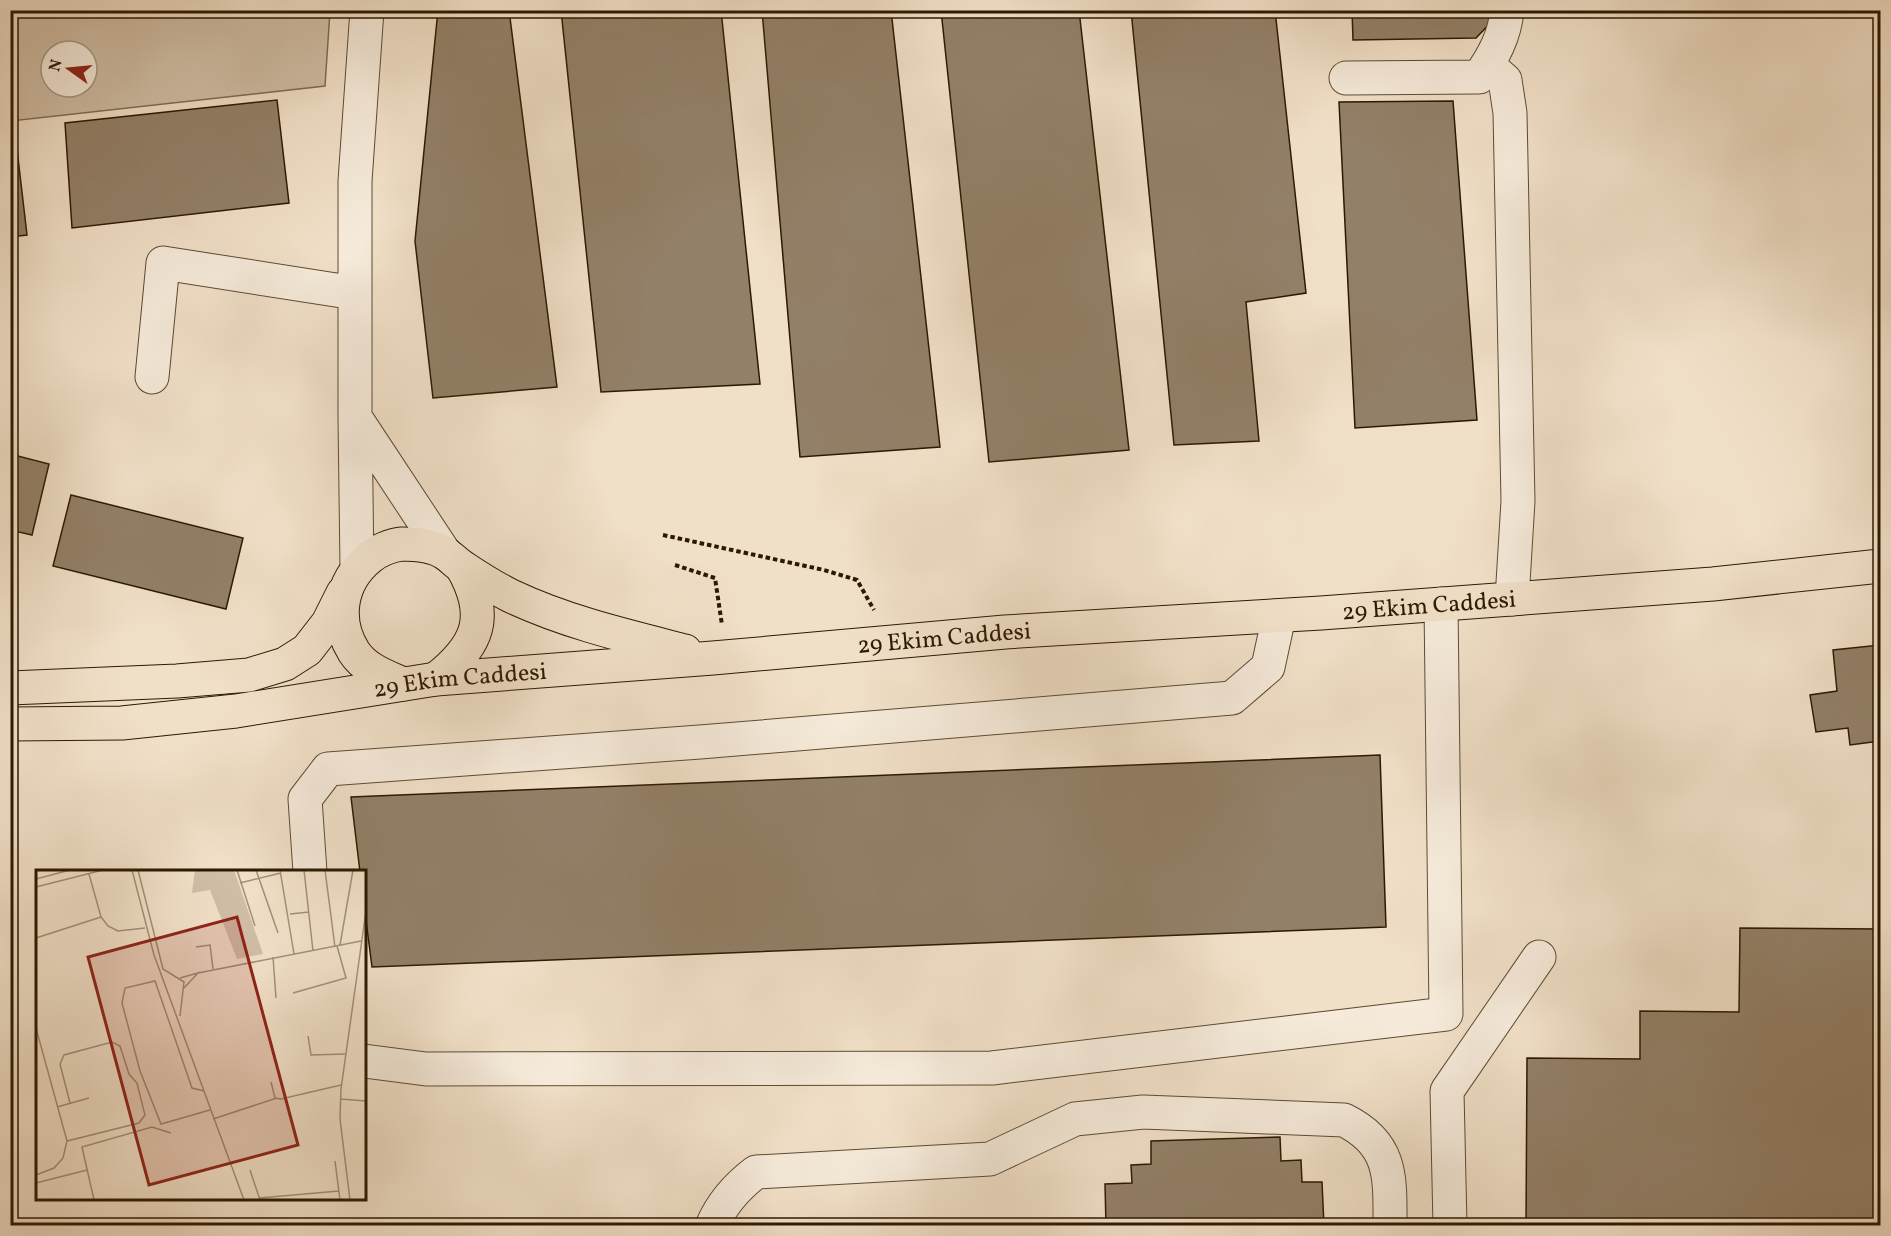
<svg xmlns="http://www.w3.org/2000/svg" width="1891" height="1236" viewBox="0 0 1891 1236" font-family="Vollkorn,serif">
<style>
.green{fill:#d0bea6;stroke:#7e6c53;stroke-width:1.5;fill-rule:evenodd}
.building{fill:#938068;stroke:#2d1900;stroke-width:1.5}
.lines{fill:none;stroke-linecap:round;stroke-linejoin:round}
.minor-casing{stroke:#5e4b32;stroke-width:35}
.major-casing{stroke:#2d1900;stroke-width:35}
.path{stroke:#2d1900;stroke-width:4;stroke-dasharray:4.5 3;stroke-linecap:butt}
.minor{stroke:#f6ebdb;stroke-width:33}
.major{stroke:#f1e0c8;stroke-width:33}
.labels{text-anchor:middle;stroke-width:6;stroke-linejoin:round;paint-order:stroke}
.street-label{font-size:24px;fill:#2d1900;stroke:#f6ebdb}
.inset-road{fill:none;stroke:#a39078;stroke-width:1.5}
.view{fill:#8f2418;fill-opacity:0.15;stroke:#8f2418;stroke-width:3}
.inset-edge{fill:none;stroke:#2d1900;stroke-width:3}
</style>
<rect width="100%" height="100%" fill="#f1e0c8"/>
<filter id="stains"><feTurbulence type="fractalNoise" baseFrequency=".00333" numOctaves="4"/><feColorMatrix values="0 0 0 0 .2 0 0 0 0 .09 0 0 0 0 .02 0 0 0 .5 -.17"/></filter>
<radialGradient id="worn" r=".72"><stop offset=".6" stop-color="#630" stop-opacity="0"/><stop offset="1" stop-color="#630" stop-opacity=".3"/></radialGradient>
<path class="green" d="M10 11H330L325 86 11 121ZM51 51H87V87H51Z"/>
<path class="building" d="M438 10H509L557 387 433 398 415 241Z
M561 10H721L760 384 601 392Z
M762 10H891L940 447 800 457Z
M941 10H1079L1129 450 989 462Z
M1131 10H1275L1306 293 1246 302 1259 441 1174 445Z
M1352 10H1498L1499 14 1476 38 1353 40Z
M277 100 289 203 72 228 65 123Z
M1453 101 1477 420 1355 428 1339 102Z
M10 132H15L27 235 10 237Z
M10 454 49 464 32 535 10 530Z
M71 495 243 538 226 609 53 566Z
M1880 645V741L1850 745 1848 728 1816 732 1810 695 1837 691 1833 650Z
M1380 755 1386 927 372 967 364 905V872H360L351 797Z
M1740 928 1880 929V1226H1526L1527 1058 1640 1059V1011L1739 1012Z
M1280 1137 1281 1161 1301 1160 1302 1182H1322L1324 1226H1106L1105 1184 1132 1183 1131 1165 1151 1164V1141Z"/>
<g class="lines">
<defs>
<path id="minor" d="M1488 65 1505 80 1510 113 1518 501 1512 599
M1346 78 1479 77C1493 57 1505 36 1507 10
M152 377 163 263 355 293
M355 417V181L367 10
M357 568 355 417 444 552
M310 872 305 799 328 769 700 742 1232 698 1268 667 1279 616
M364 1061 426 1069 992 1068 1446 1014 1441 604
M712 1226C722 1203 736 1187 756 1172L990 1159 1075 1119 1143 1112 1344 1120C1393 1144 1390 1178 1390 1226
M1450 1226 1447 1091 1539 957"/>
<g id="major">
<path d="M436 679C479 645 490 616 462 567"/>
<path d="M403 684C385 676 365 669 354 652 334 620 340 582 369 558 377 551 391 545 402 544 417 544 433 545 446 554 452 558 457 564 464 568 479 578 495 588 511 596 566 622 626 636 685 651"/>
<path d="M10 688 177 681 249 675 285 664 307 650 328 623 343 593"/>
<path id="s1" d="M10 724 122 723 236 711 436 679 713 658 1005 632 1321 613 1713 584 1880 566"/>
</g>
</defs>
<use href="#minor" class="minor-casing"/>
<use href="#major" class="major-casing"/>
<path class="path" d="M663 535 824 570 857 580 874 610
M675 565 715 578 722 625"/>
<use href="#minor" class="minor"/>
<use href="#major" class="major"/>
</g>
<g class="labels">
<g class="street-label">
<text dy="8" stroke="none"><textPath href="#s1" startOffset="1425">29 Ekim Caddesi</textPath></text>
<text dy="8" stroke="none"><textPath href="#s1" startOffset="939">29 Ekim Caddesi</textPath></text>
<text dy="8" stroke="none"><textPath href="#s1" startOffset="453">29 Ekim Caddesi</textPath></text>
</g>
</g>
<g transform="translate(36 870)">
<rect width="330" height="330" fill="#f1e0c8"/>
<path d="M159 0H198L227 84 201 89 174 20 156 23Z" fill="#d0bea6"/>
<path class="inset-road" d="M96 0 118 85 208 330M102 0 127 99 148 112 144 146M201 0 219 56M220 0 242 63M244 0 258 84M268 0 277 81M289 0 299 77M53 4 65 47 72 56 82 61 109 58M0 9 34 0M204 13 245 3M0 17 67 0M254 44 273 42M0 68 65 47M304 75 317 0M160 77 174 75 177 99M237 87 240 128M162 103 325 71M144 108 162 103 148 118M257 123 310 108 301 76M0 158 31 271 103 253 109 245 101 213 93 204 84 176 76 172 28 185 24 194 34 233M272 166 275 185 309 184M235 212 239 228 245 229 305 215M168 221 156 218 119 111 89 118 86 133 104 201 125 254 174 240M304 229 330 231M21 237 53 228M177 249 241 228M299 291 304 330M214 300 224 330M0 305 18 298 27 288 31 271M0 313 51 300M223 328 303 321M58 330 46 277 116 257 135 263M314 330 304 249 305 219 330 41"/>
<path class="view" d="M201 47 262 275 113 315 52 87Z"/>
<rect width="330" height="330" class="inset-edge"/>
</g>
<rect width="1891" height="1236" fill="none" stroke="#f1e0c8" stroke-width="36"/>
<rect x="12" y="12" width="1867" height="1212" fill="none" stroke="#2d1900" stroke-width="3"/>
<rect x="18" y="18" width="1855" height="1200" fill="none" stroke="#2d1900" stroke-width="1.5"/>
<g transform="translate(69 69) rotate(285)"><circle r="28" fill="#f6ebdb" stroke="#a69783" stroke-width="1.5"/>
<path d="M0-4.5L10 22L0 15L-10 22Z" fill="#8f2418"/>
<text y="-9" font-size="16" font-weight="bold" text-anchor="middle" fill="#2d1900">N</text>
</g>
<rect width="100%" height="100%" filter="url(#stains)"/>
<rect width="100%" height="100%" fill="url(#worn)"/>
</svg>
